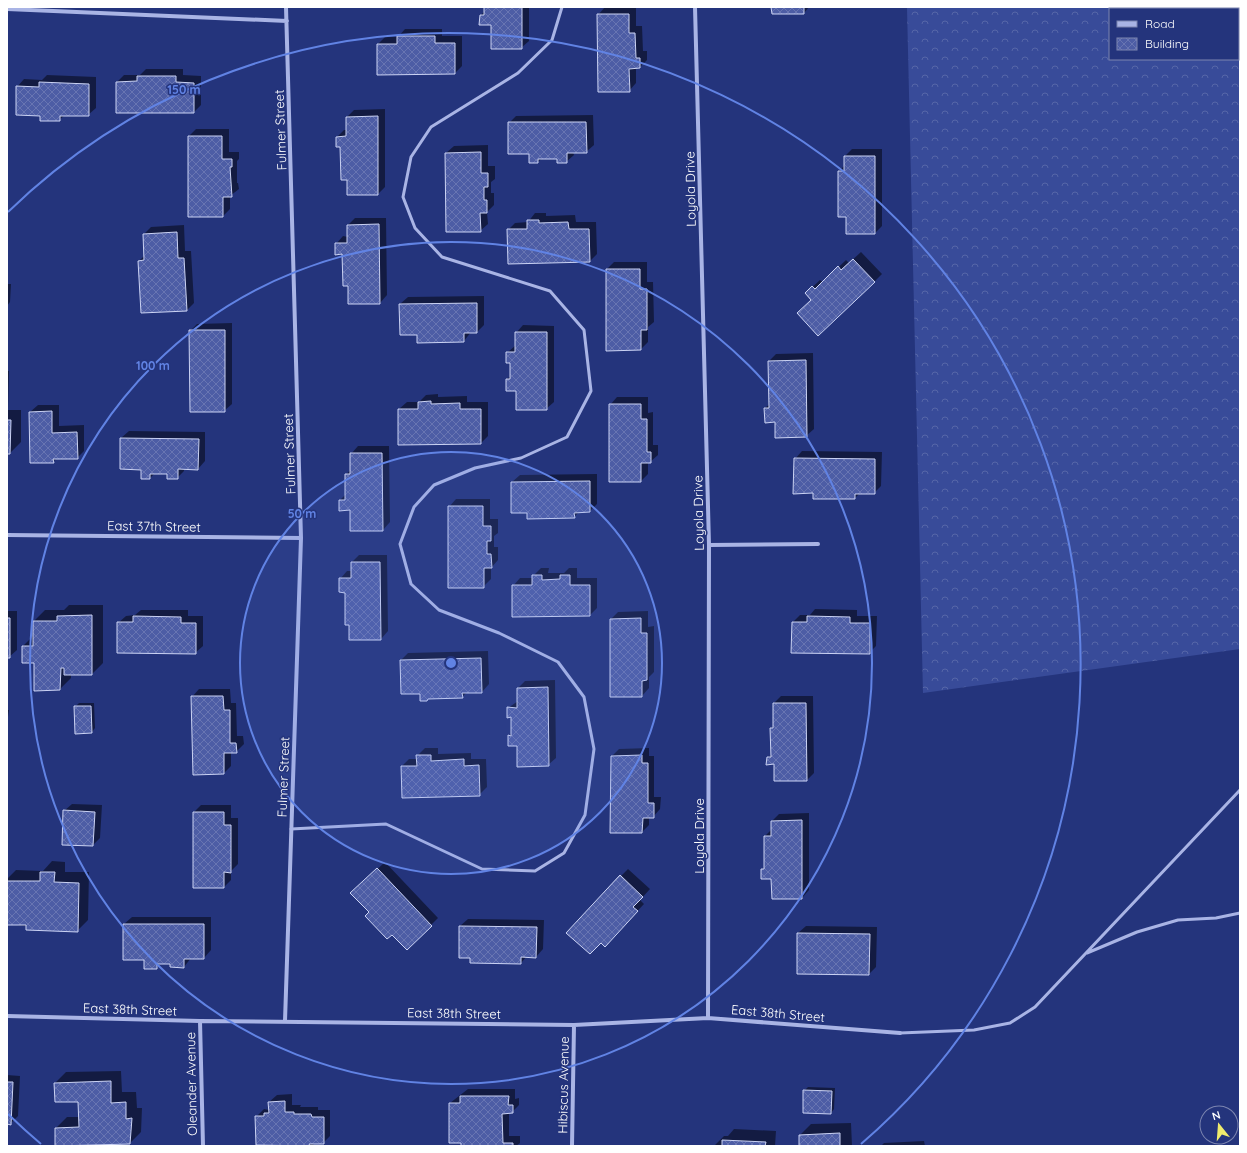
<svg xmlns="http://www.w3.org/2000/svg" width="1247" height="1153" viewBox="0 0 1247 1153" font-family="Quicksand,sans-serif">
<style>
.forest{fill:url(#forest-crowns);fill-rule:evenodd}
.shadow{fill:#0007}
.building{fill:url(#building-cross-hatch);stroke:#cbd3f4}
.lines{fill:none;stroke-linecap:round;stroke-linejoin:round}
.lane{stroke:#a9b4e5;stroke-width:3}
.street{stroke:#a9b4e5;stroke-width:4}
.ring{fill:none;stroke:#6183e4;stroke-width:2}
.labels{text-anchor:middle;stroke-width:3;stroke-linejoin:round;paint-order:stroke}
.street-label{font-size:13px;fill:#fff;stroke:#24347c}
.centre{fill:#6183e4;stroke:#24347c;stroke-width:2}
.ring-label{font-size:12px;text-anchor:middle;font-weight:bold;fill:#6183e4;stroke:#24347c;stroke-width:3;stroke-linejoin:round;paint-order:stroke}
</style>
<defs>
<pattern id="forest-crowns" width="20" height="18" patternUnits="userSpaceOnUse"><rect width="20" height="18" fill="#384b99"/><path d="M2 6a3 3 0 1 1 6 0M12 15a3 3 0 1 1 6 0" fill="none" stroke="#5666a8"/></pattern>
<pattern id="building-cross-hatch" width="8" height="8" patternUnits="userSpaceOnUse"><rect width="8" height="8" fill="#4d5da5"/><path d="M0 0l8 8M0 8l8-8" fill="none" stroke="#6875b2"/></pattern>
</defs>
<rect width="100%" height="100%" fill="#24347c"/>
<path class="forest" d="M907 7H1240V649L923 693ZM1110 9H1238V59H1110Z"/>
<path class="shadow" d="M485 7H529V41L521 48 481 15 485 11Z
M605 7H636V26H642L643 51H647V60L640 67 636 68V83L629 91 598 15Z
M772 7H809L804 13Z
M405 29H442V36H462V66L455 73 378 44 385 37H398Z
M146 69H183V75L201 76V105L194 112 117 82 124 75H140Z
M47 75 96 77V108L88 115H65L59 120 41 115 17 87 24 79 42 80Z
M385 109V187L378 194 348 179 341 146 337 137 344 130H347V117L354 110Z
M593 115 594 145 586 152H573L574 155 566 162 558 158H542L538 162 509 123 516 116Z
M196 129H229V152H239V159L237 161V183H238L239 189 230 196V209L223 216 189 136Z
M488 145V166H495V179L491 182V193H494V205L487 212 488 224 480 231 446 153 454 146Z
M852 149H882V226L875 233 847 216H839V171L845 165V156Z
M535 213H546V216L575 215 576 222H596L597 254 590 261 508 230 515 223 528 222Z
M355 218H386L387 295 380 303 349 285 343 253 336 244 343 236 348 237V225Z
M184 225 185 251H191L194 303 187 310 139 261 145 255 144 234 151 227Z
M861 252 882 274 874 282 813 300 806 293 820 280 823 282 846 260 849 263Z
M614 262H647V282H653L654 322 648 327V342L641 349 607 269Z
M7 284H11L10 302 7 306Z
M484 296V325L477 332H471L464 341 418 334 400 304 408 297Z
M232 323V404L224 411 190 331 197 324Z
M523 325 554 326V402L546 409 517 390 507 379 511 376V362L507 353 516 345V333Z
M813 353 814 429 806 436 776 421 765 408 770 404 769 361 776 354Z
M7 371H9L8 410H21V442L10 453H7Z
M438 394V397L467 396V402H488V436L481 443 399 409 407 402H419L426 395Z
M617 397H648V413L653 412V445H658V455L650 462H648V474L641 481 610 405Z
M38 405H59V426L84 425V451L77 458H57L53 462 30 412Z
M129 431 205 432V461L198 469 184 468V471L177 478 168 473H155L150 478 121 438Z
M358 446H389L390 522 383 530 351 509 340 510V500L346 494V475L351 469V454Z
M802 451 882 452 881 486 874 493H860L855 498H814V492L795 459Z
M597 474V504L590 511H580L574 517 512 512V482L520 475Z
M456 499H490V519H498V533L494 536V547H498V560L491 568V579L483 587 449 507Z
M359 555H387L388 631 381 639 350 624 346 592 340 579 347 571H352V562Z
M541 568H549L548 573H564L569 568H577V578H597V608L590 615 513 586 520 578H533V576Z
M69 605H103V663L92 674H71V678L60 689 35 662 23 646 34 635V621L45 610H64Z
M815 609 857 610V616H877L876 646 869 653 792 652 793 622 800 615H810Z
M141 610H188V616H203V646L195 653 118 623 126 616 135 615Z
M7 611H17V650L9 657H7Z
M648 611V627L654 626V672L649 677V688L642 696H611V619L618 612Z
M488 651 489 684 482 692H467L462 697 429 698 427 700 401 660 408 653Z
M555 680 556 758 548 765 518 745 509 736 512 732V716L508 708 518 701V688L525 681Z
M199 689H230L231 703H236L237 736H243L244 744 236 752H231V766L224 773 194 774 192 697Z
M781 696H813L814 773 807 780 768 758 772 754 771 729 774 725V703Z
M79 703H94L95 728 92 732 76 733 75 707Z
M7 710H9L7 724Z
M425 748H438V754L471 753V759H486L487 787 479 795 402 766 409 759H418L417 756Z
M649 748V756H654V797H661L660 809 653 817H649V825L642 832H611L612 756 619 749Z
M72 804 102 805 100 838 93 845 63 844 64 811Z
M201 805H231V818H238V864L231 871V880L224 887 194 812Z
M809 813V890L802 898 762 870 765 866V836L772 829V821L779 814Z
M52 861 65 862V872H89L88 920 77 931 7 924V879L16 870 43 871Z
M385 862 438 918 407 949 352 893Z
M628 869 650 889 640 900 644 904 612 938 621 876Z
M132 917H211V950L204 958H191L184 967 171 963H161L156 968 145 959 124 924Z
M468 919 544 920 543 949 536 957 527 956 521 963 471 957 460 926Z
M806 926 877 927 876 967 869 974 798 973V933Z
M121 1071 122 1092H136L137 1108H142L141 1132 130 1143 56 1128 67 1117H79V1101L55 1083 66 1072Z
M7 1075 20 1076 18 1116 10 1124 7 1123Z
M808 1087 835 1088 834 1109 831 1113 804 1091Z
M468 1089H515V1099L519 1098V1105L512 1112H509V1136H520V1143L516 1146H462L450 1103Z
M292 1094V1105H301L300 1107H318V1110H330V1136L323 1143H315L312 1146H267L256 1117 264 1109 269 1110V1102L277 1095Z
M851 1123 852 1146H800V1135L811 1124Z
M734 1129 776 1131 775 1146H714L724 1136H728Z
M924 1141 925 1146H881L884 1143Z"/>
<path class="building" d="M484 7H522V49H491V25H479L480 15H484Z
M771 7H804V14H772Z
M597 14H629V33H635L636 58H640V68L629 69 630 92H598Z
M397 36H435V43H455V74L377 75V44H397Z
M137 76H176V82L194 83V113H116V82L137 81Z
M39 82 89 84V116H60V121H40V116L16 115V86L39 87Z
M378 116V195H347V180H341L340 147H336V137L346 136V117Z
M508 122H586L587 153H567V163H557V159H538V163H529V154H508Z
M188 136H222V159H232V167H230L232 197H223V217H188Z
M481 152V173H488V187H484V200H487V213H480L481 232H446L445 153Z
M844 156H875V234H846V217H838V171H844Z
M527 220H539V223L568 222 569 229H589L590 262 508 264 507 229H527Z
M379 224 380 304H348V286H343L342 254 335 255V243H347V225Z
M177 232 178 258H184L187 311 141 313 138 261 144 260 143 234Z
M853 259 875 282 818 336 797 313 811 300 805 293 812 286 815 289 838 266 841 270Z
M606 269H640V289H647V330H641V350L606 351Z
M477 303V333H464V342L417 343V335H400L399 304Z
M189 330H225V412H190Z
M515 332H547V410H516V391H506V379H510V363H506V352H515Z
M806 360 807 437 775 438V422L765 423 764 408H769L768 361Z
M431 401V404L460 403V409H481V444L398 445V409H418V402Z
M609 404H641V419H647V452H651V463H641V482H609Z
M52 411V433L77 432 78 459H53L54 463H30L29 412Z
M7 420H11L10 454H7Z
M120 438 199 439 198 470 178 469V479H167V474H150V479H141V470L120 469Z
M350 453H382L383 531H350V510L339 511V500H345V474H350Z
M794 458 875 459V494H855V499H813V493L793 494Z
M590 481V512L574 513 575 518 527 519V513H511V482Z
M448 506H483V526H491V541H487V554H491L492 568H484V588H448Z
M351 562H380L381 640H349V625H345V593L339 592V578H351Z
M532 575H542V580L560 579V575H570V585H590V616L512 617V585H532Z
M92 615V675H64V668H61L60 690 34 691V663H22V646H33V621H57V616Z
M133 616 181 617V623H196V654L117 653V622H133Z
M807 616 850 617V623H870V654L791 653 792 622H807Z
M7 618H10V658H7Z
M641 618V633H647V680L642 681V697H610V619Z
M481 658 482 693H462L463 698 428 699 427 701H420V694H401L400 660Z
M548 687 549 766 517 767V746H508V735L511 736V717L507 718V707L517 708V688Z
M191 696H223L224 710H230V743H236L237 753H224V774L193 775Z
M773 703H806L807 781H774V764L766 765 767 757H771L770 728H773Z
M74 706H91L92 733 75 734Z
M416 755H431V761L464 759V766L479 765 480 796 402 798 401 766H417Z
M642 755V763H648V803H654V818H643L642 833H610L611 756Z
M63 810 95 812 93 846 62 845Z
M193 812H224V825H231V873L224 872V888H193Z
M802 820V899H772L771 879H761V869H764V836H771V821Z
M377 868 432 926 407 950 392 935 387 939 365 916 369 912 350 893Z
M40 872H55L54 882 79 883 78 932 26 930V925H7V881H40Z
M620 875 643 897 633 907 638 911 605 947 601 943 590 954 566 933Z
M123 924H204V959H184V968L170 967V964H157V969H144V960H123Z
M459 926 537 927 536 958 521 957V964L470 963V958H459Z
M797 933 870 934 869 975 797 974Z
M111 1081V1103L126 1102V1119L132 1118 130 1144 55 1146V1128L79 1127 78 1102H55L54 1083Z
M7 1082H13L11 1125 7 1124Z
M803 1090 832 1091 831 1114 803 1113Z
M460 1096H509L508 1105H513V1113L502 1114 503 1143H513V1146H461V1143H449V1103H460Z
M285 1101V1112H294V1114H311L312 1117H324V1144H309L310 1146 256 1145 255 1116H264V1113H269L268 1102Z
M840 1133V1146H799V1135Z
M722 1140 766 1142 765 1146H722Z"/>
<g class="lines">
<path class="lane" d="M291 829 386 824 482 869 535 871 564 853 585 815 594 749 584 697 558 662 499 633 439 610 411 584 400 544 414 507 434 485 475 468 521 458 567 437 591 391 584 330 550 291 442 257 415 228 403 197 411 157 431 127 518 73 552 40 562 7
M1087 953 1137 932 1178 920 1216 918 1240 913
M900 1033 974 1030 1010 1023 1035 1007 1240 790"/>
<path class="street" d="M695 7 709 545 708 1018
M7 9 287 21
M7 535 301 538
M709 545 818 544
M7 1016 200 1021 574 1025 708 1018 900 1033
M200 1021 203 1146
M285 1021 301 538 286 7
M572 1146 574 1025"/>
</g>
<circle cx="451" cy="663" r="211" fill="#6183e4" fill-opacity=".12"/>
<g class="ring">
<circle cx="451" cy="663" r="211"/>
<circle cx="451" cy="663" r="421"/>
<path d="M41 1144A632 632 0 0 1 8 1114M8 212A632 632 0 1 1 861 1144"/>
</g>
<g class="labels">
<g class="street-label">
<text transform="translate(280 130) rotate(-92)" y="5">Fulmer Street</text>
<text transform="translate(690 189) rotate(-91)" y="5">Loyola Drive</text>
<text transform="translate(289 454) rotate(-92)" y="5">Fulmer Street</text>
<text transform="translate(698 513) rotate(-91)" y="5">Loyola Drive</text>
<text transform="translate(154 526) rotate(1)" y="5">East 37th Street</text>
<text transform="translate(283 777) rotate(-88)" y="5">Fulmer Street</text>
<text transform="translate(699 836) rotate(-90)" y="5">Loyola Drive</text>
<text transform="translate(130 1009) rotate(2)" y="5">East 38th Street</text>
<text transform="translate(454 1013) rotate(1)" y="5">East 38th Street</text>
<text transform="translate(778 1013) rotate(5)" y="5">East 38th Street</text>
<text transform="translate(191 1084) rotate(-91)" y="5">Oleander Avenue</text>
<text transform="translate(563 1085) rotate(-89)" y="5">Hibiscus Avenue</text>
</g>
</g>
<circle cx="451" cy="663" r="6" class="centre"/>
<g class="ring-label">
<text x="184" y="94">150 m</text>
<text x="153" y="370">100 m</text>
<text x="302" y="518">50 m</text>
</g>
<rect width="1247" height="1153" fill="none" stroke="#ffffff" stroke-width="16"/>
<rect x="1109" y="8" width="130" height="52" fill="#24347c" stroke="#7c85b0"/>
<rect x="1117" y="21" width="20" height="6" fill="#a9b4e5" stroke="#7c85b0"/>
<text x="1145" y="28" font-size="12" fill="#ffffff">Road</text>
<rect x="1117" y="38" width="20" height="12" fill="url(#building-cross-hatch)" stroke="#7c85b0"/>
<text x="1145" y="48" font-size="12" fill="#ffffff">Building</text>
<g transform="translate(1219 1125) rotate(343)"><circle r="19" fill="#24347c" stroke="#7c85b0"/>
<path d="M0-3L7 15L0 10L-7 15Z" fill="#efeb6d"/>
<text y="-6" font-size="11" font-weight="bold" text-anchor="middle" fill="#ffffff">N</text>
</g>
</svg>
